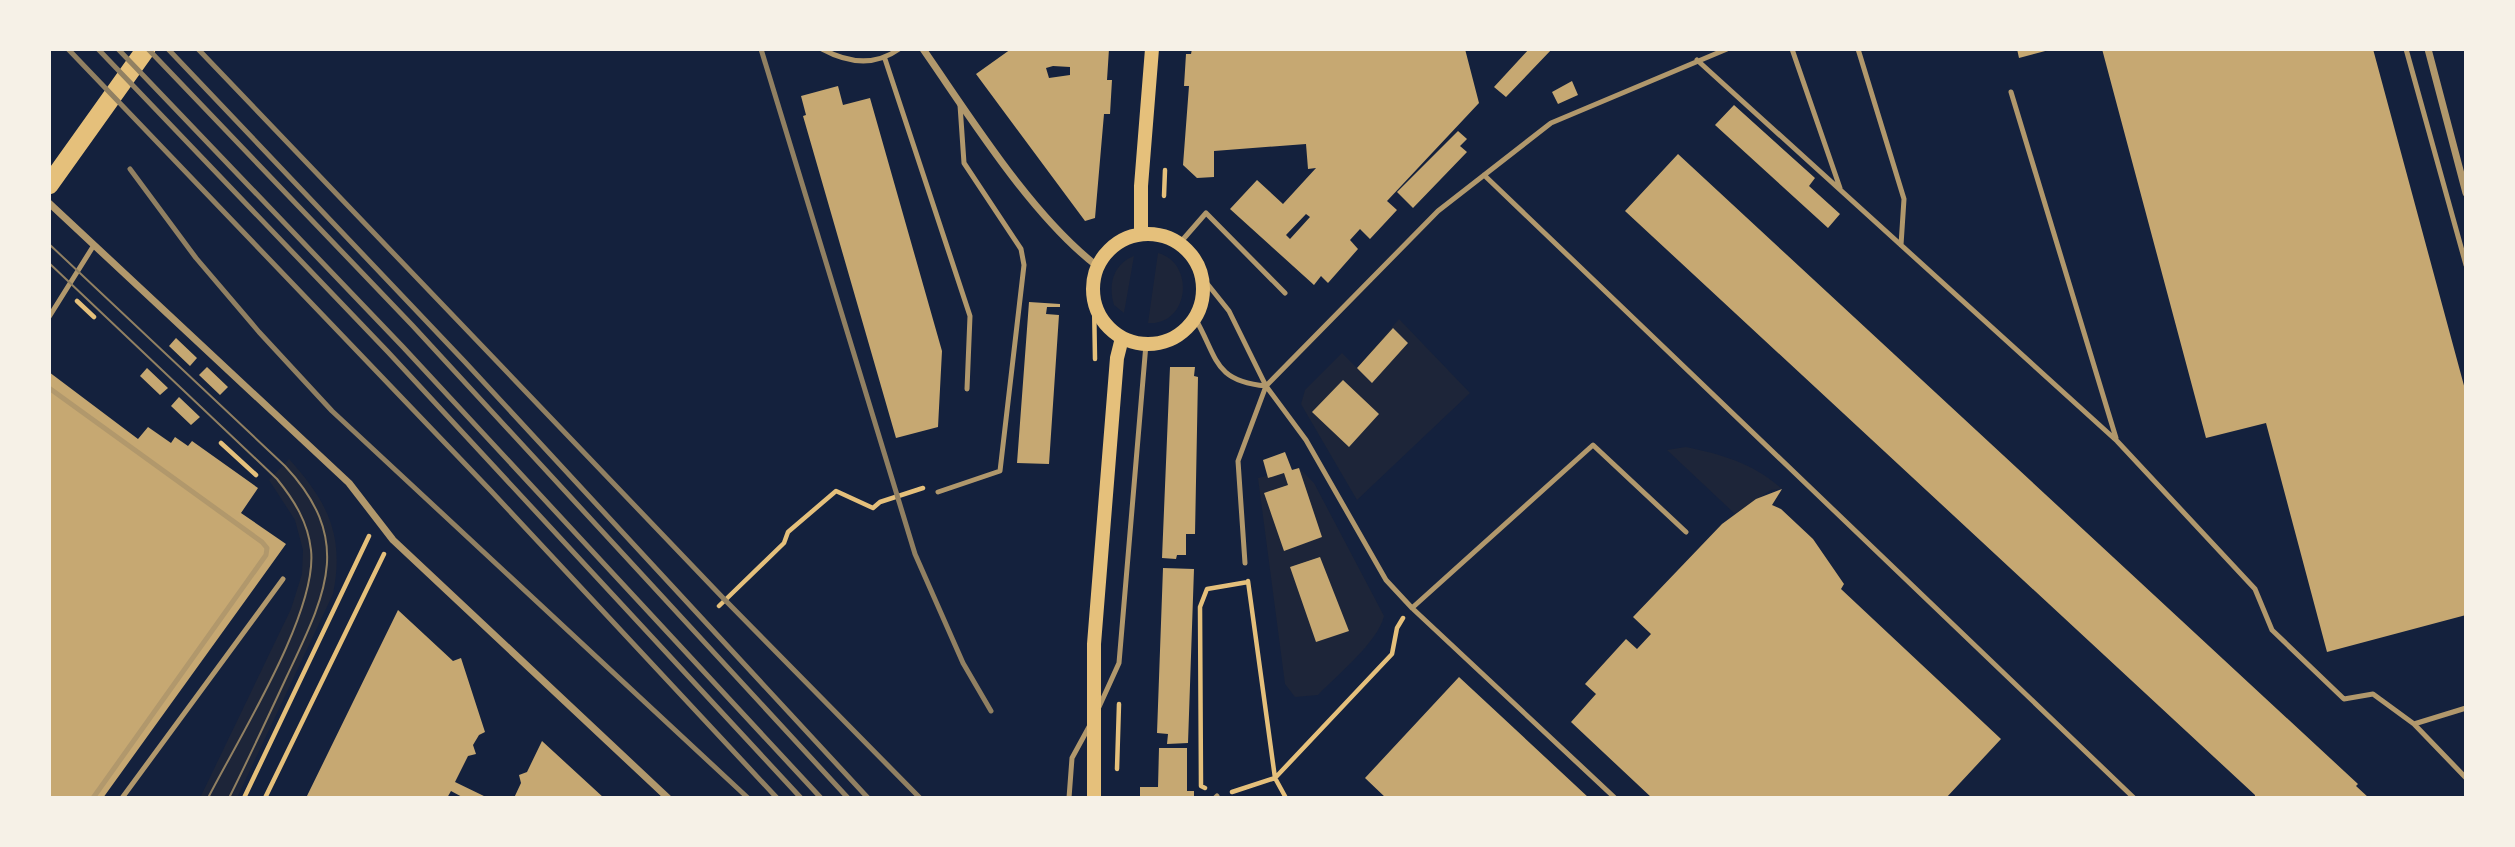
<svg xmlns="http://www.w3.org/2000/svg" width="2515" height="847" viewBox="0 0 2515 847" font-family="Quicksand,sans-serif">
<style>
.green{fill:#1d2539}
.building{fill:#c6a872;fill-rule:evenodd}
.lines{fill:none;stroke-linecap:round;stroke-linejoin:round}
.path{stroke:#e5c07b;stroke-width:4.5}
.service{stroke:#b1986c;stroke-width:5}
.minor{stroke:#b1986c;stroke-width:7}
.secondary{stroke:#e5c07b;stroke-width:14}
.trunk{stroke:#e5c07b;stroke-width:19}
.tram{stroke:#918062;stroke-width:2}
.rail{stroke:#918062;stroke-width:5}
</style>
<rect width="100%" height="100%" fill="#14213d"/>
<path class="green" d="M1158 253C1196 263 1189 326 1148 323Z
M1134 256 1124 313 1114 305C1108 285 1113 264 1134 256Z
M1399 319 1470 393 1357 500 1301 404 1305 390 1342 353 1357 368Z
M1686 447C1723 455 1753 463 1782 489L1771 490 1735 514 1667 450Z
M289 459C327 501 345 535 333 594L237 798H200L291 609 302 574 303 550 295 520 269 480Z
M1299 468 1314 483 1384 616C1378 642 1337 675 1318 695L1295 697 1285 684 1258 478Z"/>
<path class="building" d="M1011 49H1109L1107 80H1112L1110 114H1104L1095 218 1085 221 976 74ZM1053 66 1070 67V75L1049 78 1046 68Z
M1192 49H1465L1479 103 1387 201 1397 210 1370 239 1360 229 1350 240 1358 249 1328 283 1321 276 1314 285 1230 209 1257 180 1283 204 1316 168 1308 169 1306 144 1214 151V177L1197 178 1183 165 1189 86H1184L1186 54H1191ZM1306 214 1310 217 1290 239 1286 235Z
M1529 49H1552L1506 97 1494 87Z
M2017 49H2049V50L2019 58Z
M2102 49H2373L2466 393V615L2327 652 2266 423 2206 438Z
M1572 81 1578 95 1558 104 1552 92Z
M838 86 843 105 870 98 942 351 938 427 896 438 803 116 806 115 801 96Z
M1734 105 1815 178 1809 186 1840 214 1828 228 1715 125Z
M1458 131 1467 139 1460 146 1467 152 1413 208 1397 192Z
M1678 154 2358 784 2356 786 2369 798H2255V795L1625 211Z
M1029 302 1060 304V307H1047L1046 314 1059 315 1049 464 1017 463Z
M1393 328 1408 343 1372 383 1357 368Z
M176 338 197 358 190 366 169 346Z
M207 367 228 387 220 395 199 375Z
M1170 367H1195L1194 376 1198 377 1195 534H1186V555H1177L1176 559 1162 558Z
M147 368 168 388 160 395 140 376Z
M49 372 138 439 148 427 171 443 175 437 188 446 192 441 258 488 241 513 286 544 103 798H49Z
M1343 380 1379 414 1349 447 1312 412Z
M179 397 200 417 191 425 171 406Z
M1285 452 1292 470 1299 468 1322 537 1284 551 1264 493 1288 485 1284 473 1268 478 1263 460Z
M1782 489 1772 505 1781 509 1813 539 1844 584 1841 589 2001 739 1946 798H1652L1571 722 1596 694 1585 684 1626 639 1637 649 1651 634 1633 617 1722 524 1756 499Z
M1320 557 1349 631 1316 642 1290 567Z
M1163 568 1194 569 1188 743 1167 744 1168 734 1157 733Z
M398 610 453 661 461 658 485 732 479 735 473 745 476 754 468 756 455 782 488 798H464L451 791 447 798H306Z
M1459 677 1589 798H1386L1365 778Z
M542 741 567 764 604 798H514L521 783 519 775 527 772Z
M1159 748H1187V791H1194V798H1140V787H1158Z"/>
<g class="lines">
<path class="path" d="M1164 196 1165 170
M77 301 94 317
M1094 301 1095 359
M221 443 256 475
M1248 581 1275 778 1286 798
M719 606 784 543 788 532 836 491 873 508 880 502 923 488
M1117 769 1119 704
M1205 788 1201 786 1200 607 1207 589 1248 582
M1232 792 1275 778 1392 654 1397 628 1403 618
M244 798 369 536
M265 798 384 554"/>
<path class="service" d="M822 49C848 63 874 67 899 49
M1792 49 1840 188
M1858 49 1904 199 1901 245
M2406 49 2466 265
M885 59 970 316 967 389
M1697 60 2117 441 2255 589 2272 630 2344 699 2373 694 2414 724 2466 708
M2011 92 2116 438
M1484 175 2134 798
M1179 244 1206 213 1285 293
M1201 276 1229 311 1266 386 1306 440 1386 580 1412 608 1615 798
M49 317 94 245
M1195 318C1218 358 1213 381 1266 386
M49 388 262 542 267 548 266 555 93 798
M938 492 1000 471 1024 265 1021 249 964 163 960 105
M1245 563 1238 461 1266 386 1438 211 1551 123 1727 49
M1412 608 1593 445 1686 532
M1099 707 1119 663 1146 344
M2414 724 2466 778
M122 798 283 579
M1069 798 1072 758 1090 725
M1215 798 1217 796"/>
<path class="minor" d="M923 49C971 118 1031 215 1097 266
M2428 49 2466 193
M49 203 349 483 393 540 668 798"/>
<path class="secondary" d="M1093 289a55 55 0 1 1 110 0a55 55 0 1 1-110 0Z
M1141 234V186L1152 49
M1094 798V644L1117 358 1122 338"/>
<path class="trunk" d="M49 185 146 49"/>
<path class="tram" d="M49 244 285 466C355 541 325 595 287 676 268 717 249 758 229 798
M49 263 277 479C294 500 308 522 311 550 318 612 238 739 208 798"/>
<path class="rail" d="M68 49 491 491 777 798
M98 49 388 352 801 798
M118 49 403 347 821 798
M148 49 412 325 848 798
M168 49 465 362 868 798
M198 49 725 600 920 798
M761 49 915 554 963 663 991 711
M130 169 196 258 259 332 332 411 748 798"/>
</g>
<rect width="2515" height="847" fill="none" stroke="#f6f1e7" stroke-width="102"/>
</svg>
